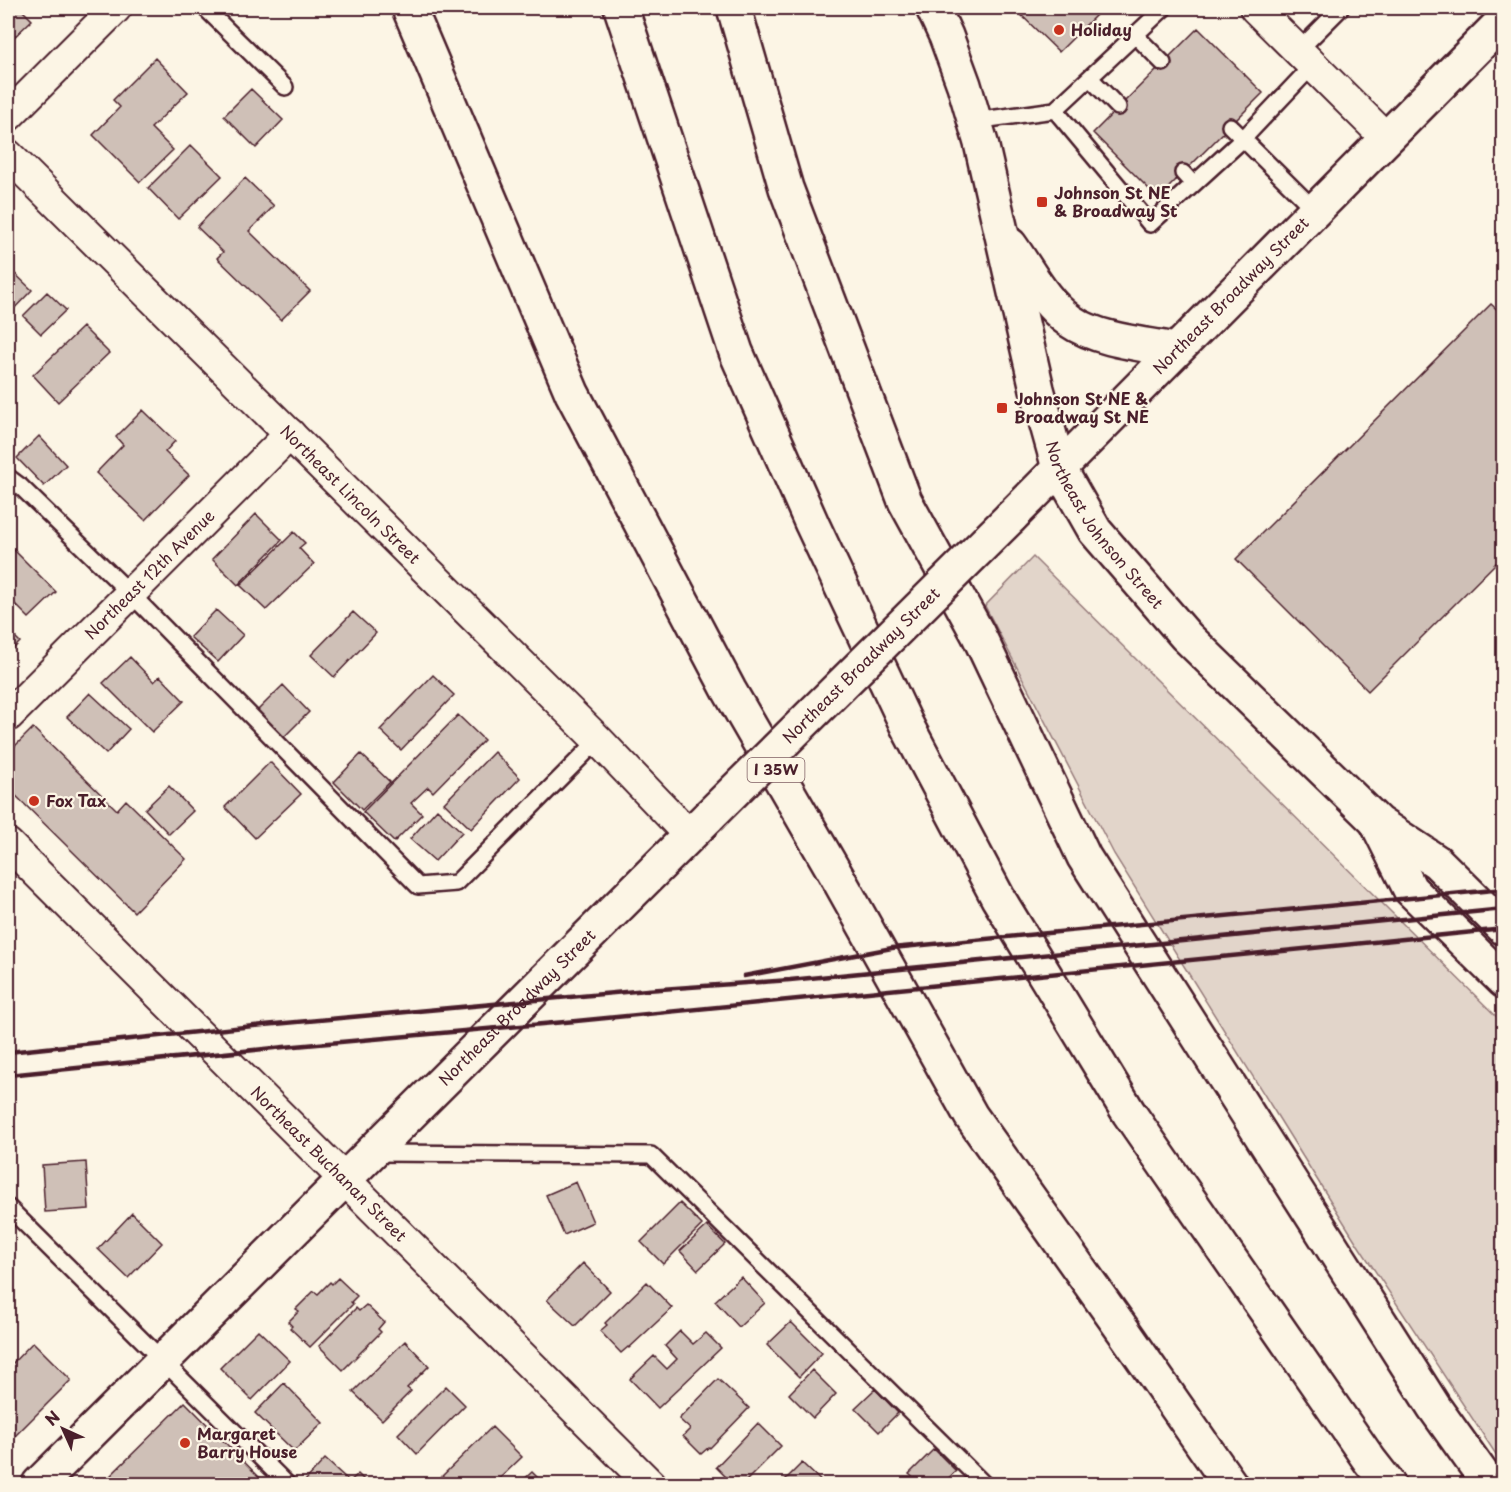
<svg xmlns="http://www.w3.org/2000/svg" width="1511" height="1492" viewBox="0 0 1511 1492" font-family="'Playpen Sans',sans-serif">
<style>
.green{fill:#e2d5ca;stroke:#967a7a;stroke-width:1.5}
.building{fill:#cfc0b7;stroke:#4a1f2b;stroke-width:1.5}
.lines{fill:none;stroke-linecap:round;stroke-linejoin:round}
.lane-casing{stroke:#4a1f2b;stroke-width:20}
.street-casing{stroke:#4a1f2b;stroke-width:34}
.secondary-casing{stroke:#4a1f2b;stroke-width:38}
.highway-casing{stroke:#4a1f2b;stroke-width:38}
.lane{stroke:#fcf5e5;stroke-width:15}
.street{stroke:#fcf5e5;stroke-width:30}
.secondary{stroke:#fcf5e5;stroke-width:33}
.highway{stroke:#fcf5e5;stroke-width:33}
.rail{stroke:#4a1f2b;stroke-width:4.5}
.secondary-bridge-casing{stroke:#4a1f2b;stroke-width:38;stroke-linecap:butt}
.path-bridge{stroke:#4a1f2b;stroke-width:4;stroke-dasharray:6 4.5;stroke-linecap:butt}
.secondary-bridge{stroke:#fcf5e5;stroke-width:33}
.poi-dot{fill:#c8321e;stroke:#fcf5e5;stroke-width:2}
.labels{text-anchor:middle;stroke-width:4.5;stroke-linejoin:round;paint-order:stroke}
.shield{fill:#fcf5e5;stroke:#7f5f63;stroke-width:1.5}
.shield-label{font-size:15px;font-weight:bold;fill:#4a1f2b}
.poi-label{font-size:16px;font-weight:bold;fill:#4a1f2b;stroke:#fcf5e5;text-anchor:start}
.street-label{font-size:16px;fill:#4a1f2b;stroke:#fcf5e5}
</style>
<rect width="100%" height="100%" fill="#fcf5e5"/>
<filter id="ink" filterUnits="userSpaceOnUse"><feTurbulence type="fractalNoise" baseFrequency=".0167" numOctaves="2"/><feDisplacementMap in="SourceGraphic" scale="12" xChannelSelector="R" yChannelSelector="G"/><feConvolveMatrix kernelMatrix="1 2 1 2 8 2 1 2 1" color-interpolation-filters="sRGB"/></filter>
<g filter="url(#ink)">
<path class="green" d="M1033 557 1503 1023V1465L1358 1245 1114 854 985 606Z"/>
<path class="building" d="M8 8H20L32 20 8 43Z
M1014 8H1103L1059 52Z
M1198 28 1263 93 1158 198 1093 133Z
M155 58 188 92 151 128 173 150 140 182 93 135 120 107 113 100Z
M251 89 283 120 256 148 224 116Z
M191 145 222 176 178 219 148 188Z
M245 178 274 206 249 231 310 291 281 320 217 258 223 252 197 227Z
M8 267 32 290 8 315Z
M47 292 66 310 41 334 23 316Z
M1491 304 1504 316V555L1368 691 1236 559Z
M83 327 109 353 58 402 33 375Z
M143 410 175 441 165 452 189 475 145 520 96 473 123 445 116 437Z
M39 436 66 465 44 486 17 458Z
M256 514 282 540 238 585 212 559Z
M294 532 305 543 299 548 314 564 266 610 240 585Z
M8 544 56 592 29 618 8 597Z
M216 610 243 635 218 662 190 637Z
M353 612 376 633 334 677 311 655Z
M8 630 20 642 8 654Z
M130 657 154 682 160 676 184 701 152 732 103 683Z
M433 675 454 695 401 750 380 730Z
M283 685 309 712 282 739 256 712Z
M90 693 129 729 106 754 67 717Z
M458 715 484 740 433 792 428 787 411 803 422 814 394 842 363 812Z
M33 728 117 810 126 800 186 859 134 912 8 788V753Z
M494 752 520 778 471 829 444 803Z
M361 754 390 782 362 810 334 782Z
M270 762 301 794 255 838 225 807Z
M169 786 193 811 169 834 145 809Z
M437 809 462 832 435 861 410 839Z
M86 1162 89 1209 45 1212 42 1165Z
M576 1182 593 1222 564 1235 546 1195Z
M680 1203 702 1225 663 1264 641 1242Z
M132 1213 162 1243 128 1278 98 1249Z
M707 1226 725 1244 698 1270 680 1251Z
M583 1263 610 1291 575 1326 547 1300Z
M741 1277 765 1303 739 1327 715 1301Z
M338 1278 357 1296 351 1302 353 1304 310 1347 290 1328 292 1326 288 1322 299 1311 296 1309 314 1291 318 1294 330 1282 332 1284Z
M647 1282 672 1308 629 1348 628 1347 621 1353 600 1331 607 1325 605 1323Z
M366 1305 384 1322 378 1329 381 1332 343 1370 319 1346 356 1308 359 1311Z
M791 1322 822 1353 799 1377 767 1345Z
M258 1330 290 1361 252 1400 220 1368Z
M680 1331 693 1344 706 1333 721 1348 658 1408 630 1379 654 1356 667 1369 677 1359 665 1346Z
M405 1341 429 1366 407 1388 411 1391 382 1420 353 1392Z
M33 1342 71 1380 8 1443V1368Z
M812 1370 836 1394 813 1418 789 1394Z
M718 1379 749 1408 710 1448 709 1447 701 1454 683 1436 690 1429 679 1419Z
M284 1383 323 1423 294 1451 255 1413Z
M446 1386 465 1405 417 1454 398 1434Z
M875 1389 898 1413 879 1432 855 1408Z
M185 1402 266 1484H102Z
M758 1423 781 1446 744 1483 733 1484 716 1467Z
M492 1427 522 1457 499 1479 502 1481 498 1484H434Z
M934 1449 956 1471 942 1484H920L909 1474Z
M325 1459 348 1480 344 1484H307L304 1482Z
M802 1463 824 1484H781Z
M532 1472 544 1484H519Z
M358 1474 368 1484H347Z"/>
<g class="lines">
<defs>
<path id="lane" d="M205 8 285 87
M1135 35 1163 63
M1298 51 1341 8
M1090 78 1118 107
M1055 110 1150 224 1243 139 1313 65
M974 121 1055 110 1164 8
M1230 126 1315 210
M1183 173 1193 184
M8 477 20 486 130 593 418 886 456 883 598 740
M375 1153 651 1155 984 1484
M8 1207 287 1484"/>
<g id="street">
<path d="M1255 8 1386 138"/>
<path d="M8 116 116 8"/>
<path id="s1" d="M8 155 598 740 690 836"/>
<path id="s2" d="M8 716 290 434"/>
<path id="s3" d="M8 844 650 1484"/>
</g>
<g id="secondary">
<path id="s4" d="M933 8 946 36 964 85 981 143 1037 389 1059 468 1095 531 1186 636 1378 823 1437 862 1504 928"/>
<path d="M1010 245C1028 270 1044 303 1070 321 1097 340 1143 344 1176 350"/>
<path id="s5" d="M1011 517 1504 20"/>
<path d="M1378 825 1410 889 1504 981"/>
<path id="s6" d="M39 1484 709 816"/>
</g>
<path id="highway" d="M409 8 572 393 729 690 839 880 971 1116 1125 1333 1230 1484
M621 8 736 352 812 524 907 726 998 898 1129 1113 1370 1461 1388 1484
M734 8 786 188 905 501 978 634 1084 857 1434 1407 1489 1484"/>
</defs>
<use href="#lane" class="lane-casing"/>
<use href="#street" class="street-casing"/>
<use href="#secondary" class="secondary-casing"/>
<use href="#highway" class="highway-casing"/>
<use href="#lane" class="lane"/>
<use href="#street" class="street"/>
<use href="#secondary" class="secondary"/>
<use href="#highway" class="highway"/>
<path class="rail" d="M744 976 892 948 1504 889
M8 1052 264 1025 647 990 790 980 1504 909
M8 1075 284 1047 576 1021 1504 929"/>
<defs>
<g id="secondary-bridge">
<path id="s7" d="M709 816 1011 517"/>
</g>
</defs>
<use href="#secondary-bridge" class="secondary-bridge-casing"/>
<path class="path-bridge" d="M1488 1484 1504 1469"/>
<use href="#secondary-bridge" class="secondary-bridge"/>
</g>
</g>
<g class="poi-dot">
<circle cx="1059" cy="30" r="6"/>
<rect x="1036" y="196" width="12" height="12" rx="3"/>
<rect x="996" y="402" width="12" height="12" rx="3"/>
<circle cx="34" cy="801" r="6"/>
<circle cx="185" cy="1443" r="6"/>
</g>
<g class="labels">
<rect class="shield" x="747.5" y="758" width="57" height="24" rx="4.5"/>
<g class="shield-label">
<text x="776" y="775">I 35W</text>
</g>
<g class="poi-label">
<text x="1071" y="36">Holiday</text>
<text x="1054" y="199">Johnson St NE<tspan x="1054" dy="18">&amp; Broadway St</tspan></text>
<text x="1014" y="405">Johnson St NE &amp;<tspan x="1014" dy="18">Broadway St NE</tspan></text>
<text x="46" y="807">Fox Tax</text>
<text x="197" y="1440">Margaret<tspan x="197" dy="18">Barry House</tspan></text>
</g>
<g class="street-label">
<text dy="6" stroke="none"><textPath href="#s5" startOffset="312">Northeast Broadway Street</textPath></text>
<text dy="6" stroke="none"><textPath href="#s1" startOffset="482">Northeast Lincoln Street</textPath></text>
<text dy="6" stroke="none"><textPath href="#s4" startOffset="550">Northeast Johnson Street</textPath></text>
<text dy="6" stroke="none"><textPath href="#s2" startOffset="200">Northeast 12th Avenue</textPath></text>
<text dy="6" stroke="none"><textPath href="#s7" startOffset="214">Northeast Broadway Street</textPath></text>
<text dy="6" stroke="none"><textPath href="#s6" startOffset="675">Northeast Broadway Street</textPath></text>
<text dy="6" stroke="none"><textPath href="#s3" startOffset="453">Northeast Buchanan Street</textPath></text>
</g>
</g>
<rect width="1511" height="1492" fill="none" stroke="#fcf5e5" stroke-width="30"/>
<rect x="15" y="15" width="1481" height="1462" fill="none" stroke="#4a1f2b" stroke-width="2" filter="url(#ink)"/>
<g transform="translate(63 1429) rotate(315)" stroke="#fcf5e5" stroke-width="4.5" paint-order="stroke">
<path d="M0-4.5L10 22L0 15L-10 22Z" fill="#4a1f2b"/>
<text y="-9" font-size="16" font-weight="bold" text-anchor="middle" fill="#4a1f2b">N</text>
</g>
</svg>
